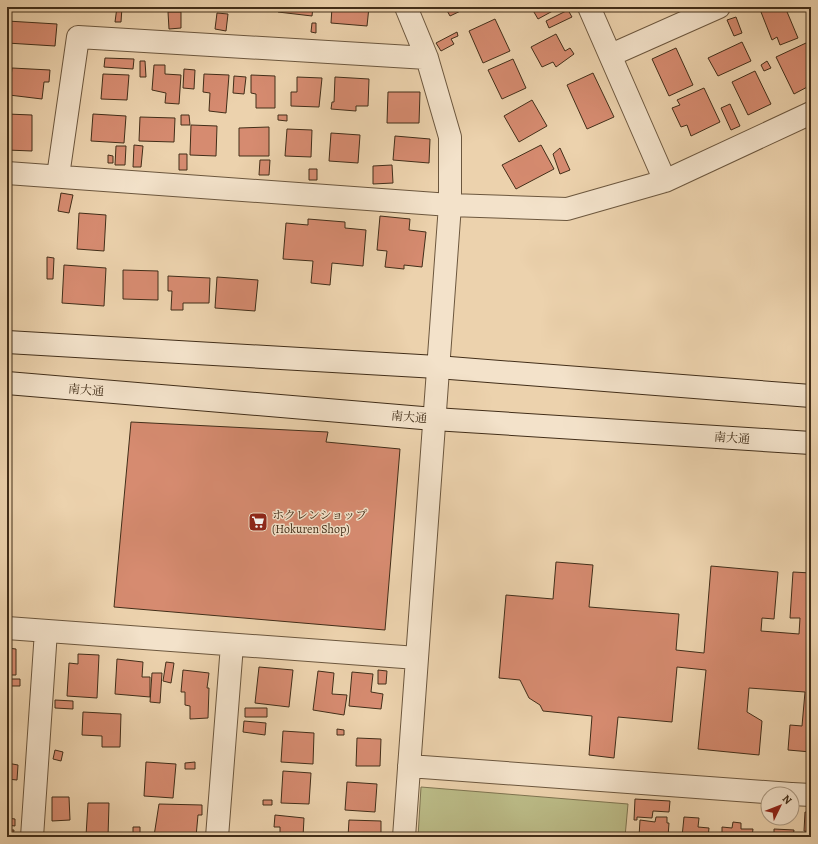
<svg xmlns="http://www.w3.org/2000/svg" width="818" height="844" viewBox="0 0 818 844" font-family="Alegreya,'Noto Serif JP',serif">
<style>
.green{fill:#bbbb87;stroke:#7e7450}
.building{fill:#d68b70;stroke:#422e19}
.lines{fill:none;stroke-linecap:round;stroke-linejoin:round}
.street-casing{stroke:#6c573e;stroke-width:24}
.secondary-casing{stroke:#422e19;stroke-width:24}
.street{stroke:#f3e2ca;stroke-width:22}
.secondary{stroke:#f3e2ca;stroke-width:22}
.labels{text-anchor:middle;stroke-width:3;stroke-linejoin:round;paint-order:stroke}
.street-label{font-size:12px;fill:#422e19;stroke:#f3e2ca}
.poi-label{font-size:12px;fill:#422e19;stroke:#f3e2ca;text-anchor:start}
</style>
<rect width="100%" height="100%" fill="#ecd2ad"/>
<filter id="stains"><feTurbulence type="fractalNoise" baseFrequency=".005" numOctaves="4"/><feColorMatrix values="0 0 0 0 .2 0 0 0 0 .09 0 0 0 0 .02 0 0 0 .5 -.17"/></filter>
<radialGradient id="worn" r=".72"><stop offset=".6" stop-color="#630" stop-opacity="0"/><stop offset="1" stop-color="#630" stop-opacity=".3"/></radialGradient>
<path class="green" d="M421 787 628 804 625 837H418Z"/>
<path class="building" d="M117 7H122L121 22H115Z
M232 7H265V11Z
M279 7H313L312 16 278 12Z
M332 7H369L367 26 331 23Z
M445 7H469L450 16Z
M531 7H560L538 19Z
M773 7H785L798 38 780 45 777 37 772 40 761 12Z
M568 10 572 17 549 28 546 21Z
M168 12H181V28L169 29Z
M217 13 228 14 226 31 215 29Z
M736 17 742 33 734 36 727 20Z
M495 19 510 51 483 63 469 31Z
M7 21 57 24 55 46 7 43Z
M312 23H316V33L311 32Z
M457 32 458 36 451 39 454 44 441 51 436 43Z
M556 34 565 51 570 48 574 54 556 67 553 62 542 67 531 47Z
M742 42 751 61 718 76 708 58Z
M806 43 811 54V85L794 94 776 57Z
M676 48 693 85 669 96 652 59Z
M105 58 134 59 133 69 104 67Z
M513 59 526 88 502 99 488 70Z
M140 61H145L146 77H140Z
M767 61 771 68 764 71 761 65Z
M154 65H165V74L181 75 179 104 165 103 166 93 152 90Z
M12 68 50 70 49 82H44L42 99 9 95Z
M184 69 195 70 194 89 183 88Z
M755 71 771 104 748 115 732 82Z
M593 73 614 117 587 129 567 85Z
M103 74 129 75 127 100 101 99Z
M204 74 229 75 226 113 209 111 210 93 203 92Z
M251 75 275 76V108H256V94L251 93Z
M234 76 246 77 244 94 233 93Z
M297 77 322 78 319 107 291 106V92H297Z
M335 77 369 79 368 106H356V111L331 109 332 102H334Z
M704 88 720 122 691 136 687 125 681 127 672 108 680 105 677 100Z
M388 92H420L419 123H387Z
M532 100 547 126 519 142 504 116Z
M730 104 740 126 731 130 721 108Z
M7 114 32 115V151L7 150Z
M93 114 126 116 124 143 91 141Z
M181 115H189L190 125H181Z
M278 115H287V121L278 120Z
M140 117 175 118 174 142 139 141Z
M191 125 217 126 216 156 190 155Z
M269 127V156H239V128Z
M287 129 312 130 311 157 285 156Z
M331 133 360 135 358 163 329 161Z
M395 136 430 139 429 163 393 160Z
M134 145 143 146 141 167H133Z
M541 145 554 169 516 189 502 165Z
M116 146H126L125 165H115Z
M560 148 570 170 560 174 553 154Z
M179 154H187V170H179Z
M108 155 113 156V163H108Z
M260 160H270L269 175H259Z
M392 165 393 183 373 184V166Z
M309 169H317V180H309Z
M61 193 73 195 69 213 58 211Z
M79 213 106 215 104 251 77 249Z
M380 216 410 219 409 230 426 232 422 267 404 265V269L385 267 387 251 377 250Z
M308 219 345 222V228L366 230 363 266 332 263 330 285 311 283 313 261 283 259 286 223 308 225Z
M47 257 54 258 53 279H47Z
M64 265 106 268 104 306 62 303Z
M123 270 158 271V300L123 299Z
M168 276 210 278 209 303H183V310H171L172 291H168Z
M217 277 258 280 255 311 215 308Z
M131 422 328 432 326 442 400 449 385 630 114 607Z
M556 562 593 565 589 607 679 614 676 650 704 653 711 566 778 572 774 619 762 618 761 631 799 634 800 618H790L793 572 811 573V752L788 750 790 725 802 726 805 692 749 688 747 712 762 721 759 755 698 749 706 670 677 667 672 722 618 717 614 758 589 755 592 716 543 711 540 705 529 698 520 680 499 678 506 595 553 599Z
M7 648 16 649V675H7Z
M78 654 99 655 97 698 67 696 69 663 78 664Z
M117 659 143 662 142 677H150V697L115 694Z
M166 662 174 663 171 683 163 681Z
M259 667 293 670 289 707 255 703Z
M183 670 209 673 207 688H209L208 718 190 719V706L185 705V692H181Z
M378 670 387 671 386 684H378Z
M318 671 334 673 332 694 347 695 344 715 313 710Z
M352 672 373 674 371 692 383 694 381 709 349 706Z
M152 673H162L160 703 150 702Z
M7 679H20V686H7Z
M55 700 73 701V709L55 708Z
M245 708H267V717H245Z
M83 712 121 714 120 747H102V736L82 735Z
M244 721 266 723 265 735 243 732Z
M337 729 344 730V735H337Z
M283 731 314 733 313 764 281 762Z
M357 738 381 739 380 766H356Z
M55 750 63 752 61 761 53 759Z
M146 762 176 764 173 798 144 796Z
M195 762V769H185V763Z
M7 763 18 765 17 780 7 779Z
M283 771 311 773 309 804 281 803Z
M347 782 377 784 375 812 345 810Z
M52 797H69L70 820 52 821Z
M635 799 670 801 669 812 653 811 652 818 637 817V820H634Z
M263 800H272V805H263Z
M88 803H109L108 837 86 836Z
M159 804 202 805V815H198L196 837 154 836Z
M805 812 811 813V832L804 831Z
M275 815 304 818 303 837H280V827H274Z
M656 817H667V823H669L668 837H639L640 820 655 822Z
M684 817 699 818 698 827 709 828 708 837H682Z
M7 818 15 819V826L7 825Z
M349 820 381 821V837H348Z
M733 822 741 823V829H753L752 837H722V827L732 828Z
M133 827H140V835H133Z
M774 829 794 830 793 837H774Z
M7 830H14L13 837H7Z
M44 834 64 837H44Z"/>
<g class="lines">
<defs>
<path id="street" d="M589 7 665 181
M611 55 719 7
M7 173 450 205 567 209 665 181 811 113
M58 176 78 37 427 58
M7 628 417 658
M409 766 791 794
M792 794 811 795
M32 837 46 631
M217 837 232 645
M404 837 450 205V137L427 58 406 7"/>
<path id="secondary" d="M7 342 437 367 811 396
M7 383 434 419 811 443"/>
</defs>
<use href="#street" class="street-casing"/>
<use href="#secondary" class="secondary-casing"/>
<use href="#street" class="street"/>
<use href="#secondary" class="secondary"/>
</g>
<defs>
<symbol id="supermarket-square" viewBox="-11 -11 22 22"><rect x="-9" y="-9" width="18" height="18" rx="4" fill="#8f2418" stroke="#f3e2ca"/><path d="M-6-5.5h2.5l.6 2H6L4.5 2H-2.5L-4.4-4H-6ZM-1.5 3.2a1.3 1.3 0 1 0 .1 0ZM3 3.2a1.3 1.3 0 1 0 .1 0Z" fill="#fff"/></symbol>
</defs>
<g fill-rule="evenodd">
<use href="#supermarket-square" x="247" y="511" width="22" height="22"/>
</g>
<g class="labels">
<g class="street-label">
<text transform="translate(86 390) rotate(5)" y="4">南大通</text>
<text transform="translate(409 417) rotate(5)" y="4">南大通</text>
<text transform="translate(732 438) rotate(4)" y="4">南大通</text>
</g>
<g class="poi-label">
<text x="272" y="519">ホクレンショップ<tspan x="272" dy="14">(Hokuren Shop)</tspan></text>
</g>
</g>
<rect width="818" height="844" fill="none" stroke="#ecd2ad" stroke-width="24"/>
<rect x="8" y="8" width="802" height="828" fill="none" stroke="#422e19" stroke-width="2"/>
<rect x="12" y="12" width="794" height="820" fill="none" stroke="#422e19"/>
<g transform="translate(780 806) rotate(47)"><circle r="19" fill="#f3e2ca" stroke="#ac9a83"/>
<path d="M0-3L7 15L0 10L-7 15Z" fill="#8f2418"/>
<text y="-6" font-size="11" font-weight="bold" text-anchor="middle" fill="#422e19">N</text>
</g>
<rect width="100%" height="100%" filter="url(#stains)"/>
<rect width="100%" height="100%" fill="url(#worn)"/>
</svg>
